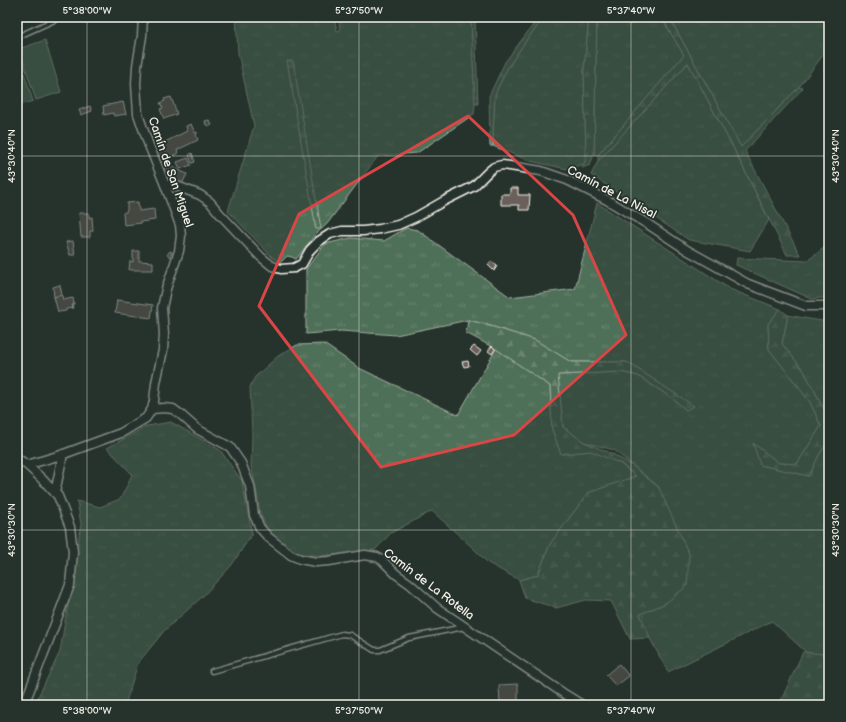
<svg xmlns="http://www.w3.org/2000/svg" width="846" height="722" viewBox="0 0 846 722" font-family="'Balsamiq Sans',sans-serif">
<style>
.grass{fill:url(#grass-tufts);stroke:#a2b0a0}
.forest{fill:url(#forest-firs);stroke:#a2b0a0}
.park{fill:#506f58;stroke:#a2b0a0}
.building{fill:#6b5e5a;stroke:#f4f1e8}
.lines{fill:none;stroke-linecap:round;stroke-linejoin:round}
.service-casing{stroke:#f4f1e8;stroke-width:7}
.minor-casing{stroke:#f4f1e8;stroke-width:11}
.service{stroke:#26332d;stroke-width:4}
.minor{stroke:#26332d;stroke-width:8}
.marked{fill:none;stroke:#da4645;stroke-width:3;stroke-linejoin:round}
.ticks{fill:none;stroke:#f4f1e8;stroke-width:1;stroke-opacity:0.45}
.labels{text-anchor:middle;stroke-width:3.5;stroke-linejoin:round;paint-order:stroke}
.street-label{font-size:12px;fill:#f4f1e8;stroke:#26332d}
.neatline{fill:none;stroke:#f4f1e8;stroke-width:1.5}
.ticks-label{font-size:10px;text-anchor:middle;fill:#f4f1e8}
</style>
<defs>
<pattern id="grass-tufts" width="24" height="20" patternUnits="userSpaceOnUse"><rect width="24" height="20" fill="#506f58"/><path d="M3 7l-1-3M5 7V3M7 7l1-3M15 17l-1-3M17 17v-4M19 17l1-3" fill="none" stroke="#6a8470"/></pattern>
<pattern id="forest-firs" width="22" height="20" patternUnits="userSpaceOnUse"><rect width="22" height="20" fill="#506f58"/><path d="M5 1l3.5 6h-7zM16 11l3.5 6h-7z" fill="#6a8470"/></pattern>
</defs>
<rect width="100%" height="100%" fill="#26332d"/>
<filter id="ink" filterUnits="userSpaceOnUse"><feTurbulence type="fractalNoise" baseFrequency=".025" numOctaves="2"/><feDisplacementMap in="SourceGraphic" scale="8" xChannelSelector="R" yChannelSelector="G"/><feConvolveMatrix kernelMatrix="1 2 1 2 8 2 1 2 1" color-interpolation-filters="sRGB"/></filter>
<g filter="url(#ink)">
<path class="grass" d="M236 17H334L337 31 340 30 338 17H471L475 104 474 114 417 153 378 156 327 224 316 234 296 259 292 257 287 256 280 263 272 257 228 211 254 126 238 53Z
M545 17H589L584 70 586 159 584 164 567 169 530 161 493 146V132L495 94 507 69 527 39Z
M597 17H661L684 55 598 155 594 154Z
M669 17H829V47L799 87 741 147 694 62Z
M688 63 738 157 769 220 750 251 689 240 591 175 598 161Z
M597 203 730 289 780 309 768 324 769 349 810 402 821 426 797 464 779 463 754 444 761 465 809 476 818 457 829 439V655L823 654 807 653 772 621 668 672 648 635 640 614 666 603 659 487 614 450 584 442 563 427 560 395 557 375 621 372 638 376 672 398 686 410 693 406 627 362H571L535 340 484 324 468 320 396 335 341 331 306 334V269L325 244 351 238 384 241 406 228 418 230 510 297 575 289Z
M829 244V297L812 299 736 265 737 258 807 261Z
M788 315 809 319 829 322V413H826L804 371 782 344Z
M324 344 359 368 458 415 496 349 550 386 552 429 561 454 591 451 618 462 636 476 588 493 550 544 538 575 519 580 488 563 473 548 432 511 391 533 375 550 322 556 300 554 283 544 267 529 260 513 256 488 251 466 252 435 250 387 255 377 278 356 297 345Z
M171 422 220 450 242 481 252 534 231 566 203 596 164 631 138 663 125 705H34L60 652 81 524 77 501 100 507 120 499 128 484 132 474 107 448 147 426Z"/>
<path class="forest" d="M471 17H475L478 104H475Z
M539 17H545L527 39 507 69 495 94 493 132V146H490L489 96 505 62Z
M589 17H597L594 154 590 165 582 168 586 159 584 70Z
M661 17H669L741 147 799 87 803 88 745 151 800 255H787L738 157 688 63 598 161V155L684 55Z
M287 61H293L321 229H316Z
M780 309 788 315 782 344 804 371 826 413H829V439L818 457 809 476 760 465 753 443 779 463 797 464 821 426 810 402 769 349 768 324Z
M468 320 484 324 535 340 571 362H627L694 406 686 410 672 398 638 376 621 372 558 375 560 395 563 427 584 442 613 454 633 466 659 488 689 554 687 586 666 603 640 614 650 638 630 639 611 601 586 600 556 608 525 598 519 580 538 575 550 544 588 493 636 476 621 464 591 451 561 454 552 429 550 386 496 349 466 333Z
M803 652 823 654 829 655V705H779Z"/>
<path class="park" d="M45 40 61 92 36 100 19 49Z
M17 51 33 101 17 106Z"/>
<path class="building" d="M171 97 177 114 164 119 160 109 163 108 160 103 165 101 164 99Z
M123 102 126 114 114 116 113 113 104 115 103 106Z
M90 106 92 111 81 115 79 110Z
M209 120 212 125 209 126 208 125H206L205 121Z
M191 124 195 133 197 132V134L196 135 198 140 177 150 178 153 161 162 159 159H158L153 148 187 131 186 126Z
M156 134 157 137 156 138 158 142 155 144 151 137Z
M192 153 195 162 192 163 189 155Z
M188 158 191 165 180 169 177 162Z
M168 165 187 174 182 184 165 176 162 171Z
M510 188H518V195H530L529 210H519V205H501V194H510Z
M138 202 139 211 154 209 155 220 140 222 141 223 124 225 123 213 127 211V203Z
M79 213H89V218L92 217 93 231H90V237H81Z
M73 241 75 255H70L66 242Z
M133 251H139V261L153 262V270H129L130 261 133 262Z
M170 251 172 252 170 257 167 255Z
M491 261 497 266 494 271 488 265Z
M60 285 62 295 54 297 53 287Z
M62 295 63 300 73 298 74 304 72 305 73 308 66 309V311L58 312 54 297Z
M117 300 153 305 151 318 115 313Z
M17 314H21V329H17Z
M474 346 481 351 477 356 470 350Z
M492 346 495 349 492 354 488 351Z
M468 361 469 366 464 367 462 362Z
M619 664 629 676 616 686 606 675Z
M518 684V703L500 704 499 685Z"/>
<g class="lines">
<defs>
<path id="service" d="M17 37 61 17
M212 671 342 634 350 635 374 650H380L409 638 464 627"/>
<path id="minor" d="M165 185H174L200 195 210 202 220 214 261 257 272 266 281 269 294 268 302 264 310 250 319 241 330 234 342 231H363L380 229 398 225 416 217 444 201 474 186 488 172 494 167 502 165 510 166 541 171 567 180 607 200 649 225 687 250 748 284 806 306H829
M152 409 164 408 173 409 180 414 197 429 230 447 241 463 250 486 254 515 260 528 268 537 291 555 300 559 316 562 329 561 365 555 377 557 382 560 396 574 410 584 437 608 566 695 582 705
M17 458 27 465 43 480 58 496 70 527 73 552 70 585 24 705
M27 465 61 455 121 433 146 418 152 409 154 401 156 383 163 350 164 334 162 308 166 289 179 251 181 236 180 225 165 185 148 143 138 114 136 84 137 66 142 36 143 17
M55 493 63 454"/>
</defs>
<use href="#service" class="service-casing"/>
<use href="#minor" class="minor-casing"/>
<use href="#service" class="service"/>
<use href="#minor" class="minor"/>
</g>
</g>
<path d="M0 0H846V722H0ZM468 116 573 215 626 335 514 435 381 467 259 306 299 214Z" fill="#26332d" fill-opacity=".55" fill-rule="evenodd"/>
<path class="marked" d="M468 116 573 215 626 335 514 435 381 467 259 306 299 214Z"/>
<path class="ticks" d="M87 17V705M359 17V705M631 17V705M17 156H829M17 530H829"/>
<g class="labels">
<g class="street-label">
<text transform="translate(171 172) rotate(71)" y="4">Camín de San Miguel</text>
<text transform="translate(612 192) rotate(28)" y="4">Camín de La Nisal</text>
<text transform="translate(429 584) rotate(37)" y="4">Camín de La Rotella</text>
</g>
</g>
<rect width="846" height="722" fill="none" stroke="#26332d" stroke-width="44"/>
<rect x="22" y="22" width="802" height="678" class="neatline"/>
<g class="ticks-label">
<text x="87" y="14">5°38'00"W</text>
<text x="359" y="14">5°37'50"W</text>
<text x="631" y="14">5°37'40"W</text>
<text transform="translate(11 156) rotate(-90)" y="4">43°30'40"N</text>
<text transform="translate(835 156) rotate(-90)" y="4">43°30'40"N</text>
<text transform="translate(11 530) rotate(-90)" y="4">43°30'30"N</text>
<text transform="translate(835 530) rotate(-90)" y="4">43°30'30"N</text>
<text x="87" y="714">5°38'00"W</text>
<text x="359" y="714">5°37'50"W</text>
<text x="631" y="714">5°37'40"W</text>
</g>
</svg>
